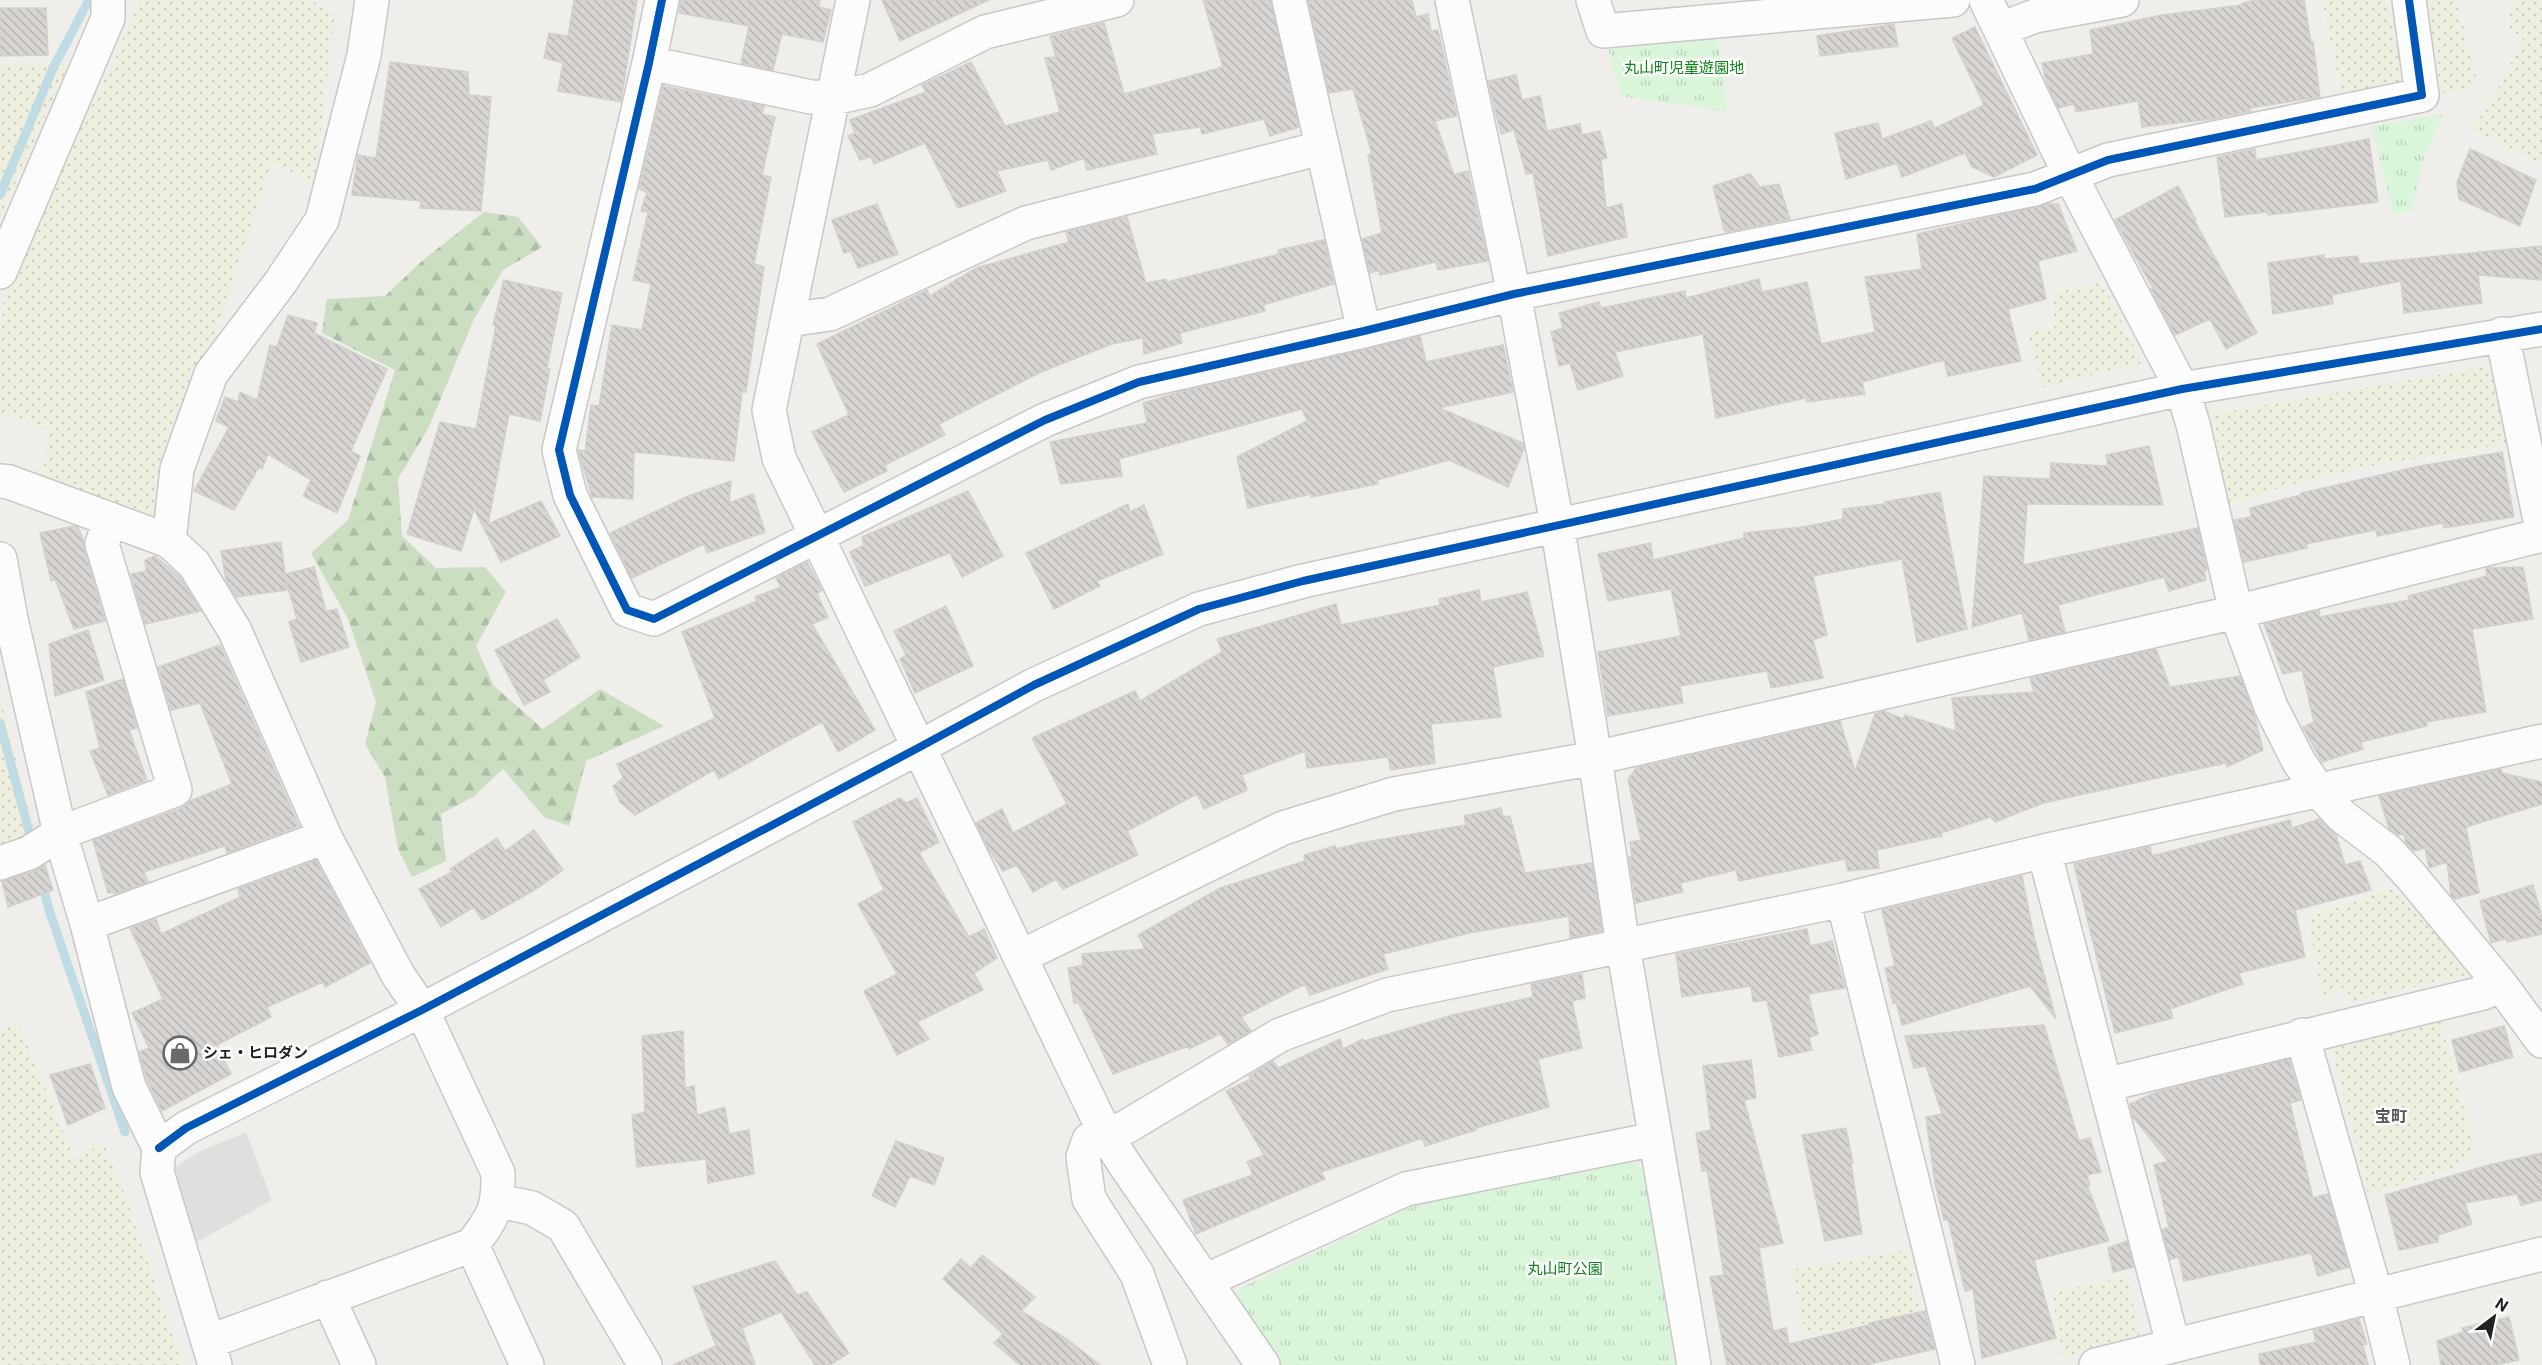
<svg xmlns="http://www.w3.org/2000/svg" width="2542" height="1365" viewBox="0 0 2542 1365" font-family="Roboto,'Noto Sans JP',sans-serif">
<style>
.farmland{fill:url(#farmland-dots)}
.forest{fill:url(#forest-firs)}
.park{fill:url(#park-tufts)}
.parking{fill:#e0dfde}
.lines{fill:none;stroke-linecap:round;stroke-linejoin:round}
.stream{stroke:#bfdbe3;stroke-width:9}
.building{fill:url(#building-back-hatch);stroke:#d3d0cc;stroke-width:1.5}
.minor-casing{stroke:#c9c8c7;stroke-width:36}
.minor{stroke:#fdfcfc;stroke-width:33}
.cycleway-casing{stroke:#fff;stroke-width:11}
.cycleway{stroke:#0057b8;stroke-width:8}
.labels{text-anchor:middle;stroke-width:5;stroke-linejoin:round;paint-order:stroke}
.park-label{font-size:15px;fill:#0c8416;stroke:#fff}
.poi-label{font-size:15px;font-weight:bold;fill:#222;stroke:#fff;text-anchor:start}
.neighbourhood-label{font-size:16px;font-weight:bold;fill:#555;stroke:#fff}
</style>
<defs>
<pattern id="farmland-dots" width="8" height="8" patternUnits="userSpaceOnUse" patternTransform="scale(1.5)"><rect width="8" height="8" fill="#efefdf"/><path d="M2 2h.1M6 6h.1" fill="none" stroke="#cdcdbf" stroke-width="1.8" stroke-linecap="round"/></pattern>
<pattern id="forest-firs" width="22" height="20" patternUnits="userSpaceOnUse" patternTransform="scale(1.5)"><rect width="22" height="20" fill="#cbdec1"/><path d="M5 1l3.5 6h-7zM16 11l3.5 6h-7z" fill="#aebea6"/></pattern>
<pattern id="park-tufts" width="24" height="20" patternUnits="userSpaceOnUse" patternTransform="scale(1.5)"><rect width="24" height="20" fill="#daf5da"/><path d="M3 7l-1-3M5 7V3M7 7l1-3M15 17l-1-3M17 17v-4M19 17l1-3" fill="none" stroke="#bbd2bb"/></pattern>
<pattern id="building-back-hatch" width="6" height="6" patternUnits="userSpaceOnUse" patternTransform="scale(1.5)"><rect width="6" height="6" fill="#d7d4d2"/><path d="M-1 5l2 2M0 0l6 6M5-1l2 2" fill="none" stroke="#b8b6b4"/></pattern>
</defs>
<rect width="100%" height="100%" fill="#f0eeeb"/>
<path class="farmland" d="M139 0H311L335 15 314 185 273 161 217 330 196 369 150 520 42 480 49 430 0 413V333L4 294 41 208 115 58Z
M2322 0H2387L2405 84 2343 100Z
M2427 0H2457L2478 85 2441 94Z
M2512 0H2542V161L2540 163 2473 129 2501 83 2523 38 2508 28Z
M0 64H69L0 217Z
M2102 282 2142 363 2042 387 2028 332 2055 327 2053 293Z
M2490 366 2507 444 2357 468 2294 484 2225 505 2214 414Z
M0 698 35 834 0 847Z
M2394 888 2474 973 2350 1002 2345 987 2322 996 2308 916Z
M2441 1022 2475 1150 2458 1167 2368 1194 2332 1048Z
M18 1023 74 1157 104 1144 123 1190 183 1365H0V1029Z
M1907 1250 1921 1312 1806 1336 1791 1270Z
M2127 1277 2140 1337 2063 1357 2052 1293Z"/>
<path class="forest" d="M484 212 518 217 542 247 503 270 474 319 429 427 398 479 402 536 436 568 485 567 506 592 476 646 494 686 543 729 600 689 664 726 586 761 569 826 544 817 503 769 473 797 441 814 446 861 412 877 398 849 385 777 365 744 376 702 348 619 311 553 348 520 395 370 322 333 327 299 385 296 423 260Z"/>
<path class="park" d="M1716 27 1728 112 1621 96 1605 36Z
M2444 114 2422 162 2412 211 2393 213 2372 126Z
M1627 1158 1647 1172 1680 1365H1278L1230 1304 1238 1289 1422 1202Z"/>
<path class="parking" d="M246 1132 272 1200 197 1242 170 1172 196 1153Z"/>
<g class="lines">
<path class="stream" d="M0 195 53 68 89 0
M0 723 32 843
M35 856 49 910 125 1132"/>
</g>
<path class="building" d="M574 0H637L621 102 558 91 563 63 544 58 549 33 568 36Z
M681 0H820L819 7 831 10 823 42 782 34 773 70 741 63 749 26 679 13Z
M882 0H989L900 41Z
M1203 0H1271L1299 127 1270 136 1264 119 1202 134 1200 127 1152 134 1157 154 1087 170 1084 158 1051 170 1048 160 997 171 1006 191 958 208 925 143 874 164 871 157 860 160 848 136 855 133 850 120 926 92 922 85 971 62 1005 126 1060 112 1045 58 1056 57 1050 36 1104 23 1124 94 1223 67Z
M1308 0H1412L1416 17 1428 14 1431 31 1438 30 1457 116 1435 121 1454 175 1468 171 1488 261 1438 270 1436 262 1380 275 1379 270 1370 273 1362 239 1382 233 1368 155 1372 154 1353 89 1329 93Z
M2256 0H2304L2311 43 2313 42 2320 97 2250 108 2251 111 2212 119 2142 127 2138 101 2076 112 2074 104 2058 108 2046 82 2042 63 2093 54 2090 30 2162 15 2242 5V3Z
M0 8H46L48 55 0 56Z
M1894 24 1898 46 1820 56 1817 36Z
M1975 27 2037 155 1994 177 1972 167 1965 153 1902 177 1897 163 1846 179 1835 133 1878 123 1882 139 1931 121 1935 128 1984 105 1952 38Z
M390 62 468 72 469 95 491 97 481 211 420 208 421 201 352 195 358 155 376 158Z
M1516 75 1522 100 1540 96 1547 131 1580 124 1582 135 1600 131 1607 158 1601 159 1606 208 1622 204 1627 237 1548 256 1533 173 1526 174 1514 130 1501 134 1488 81Z
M663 86 764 106 762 114 775 117 762 175 771 177 754 264 764 267 746 392H742L734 461 634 452 633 499 592 497 578 450 585 451 591 405 599 406 612 325 642 330 651 284 633 280 648 212 641 211 647 192 639 189Z
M2369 139 2378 202 2268 215 2267 212 2225 217 2217 157 2255 149 2256 160Z
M2470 149 2536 180 2520 226 2459 199 2457 182Z
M1750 174 1760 187 1779 184 1790 219 1727 232 1724 230 1713 186Z
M2178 186 2196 220H2194L2257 333 2226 349 2210 319 2175 335 2151 289H2153L2115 220Z
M877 204 898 254 858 268 851 251 844 253 832 220Z
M2047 204H2058L2077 251 2038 261 2046 299 2008 309 2021 361 1948 376 1944 360 1862 382 1865 394 1807 402 1806 398 1716 418 1703 334 1615 352 1623 376 1578 390 1570 363 1559 366 1551 332 1563 328 1559 313 1599 302 1601 308 1685 291 1686 298 1759 279 1762 292 1807 282 1821 344 1875 332 1865 277 1922 269 1917 234Z
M1127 217 1146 283 1166 279 1167 282 1279 254 1278 250 1324 240 1334 284 1263 305 1265 311 1180 333 1182 343 1144 354 1143 338 1112 344 1041 372 939 424 945 435 885 465 887 471 844 492 812 432 849 415 817 344 927 290 930 296 976 268 1069 242 1066 232Z
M2542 246V280L2478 275 2482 303 2404 313 2401 281 2332 295 2333 304 2273 314 2268 263 2324 255V259L2358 256 2359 264Z
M504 280 562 293 547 368 550 369 540 421 509 414 488 524 541 501 560 536 501 562 474 509 461 551 407 534 440 422 476 429 496 326 493 325Z
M288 315 317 323 314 333 387 369 351 451 360 456 337 513 303 496 311 480 268 454 262 469 259 467 234 510 194 491 229 427 216 421 225 397 238 402 240 392 257 400 270 345 277 347Z
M1420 336 1426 362 1503 345 1513 392 1439 408 1523 443 1524 449 1508 487 1449 460 1377 480 1378 484 1311 497V494L1248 508 1237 457 1307 421 1302 409 1119 459 1122 476 1061 484 1050 442 1147 423 1143 403 1183 391Z
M2149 446 2163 505 2027 504 2023 565 2198 528 2207 570 2204 571 2206 580 2169 591 2164 577 2058 605 2065 632 2029 640 2022 613 1972 627 1984 476 2050 479 2051 463 2108 466 2106 455Z
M2502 452 2514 517 2444 528 2443 523 2377 536 2376 530 2306 544 2307 548 2244 562 2234 520 2251 517 2250 508 2301 495V493L2420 466Z
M731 481 729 503 753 494 765 532 707 553 704 544 632 578 610 533 688 496Z
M968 491 1003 556 962 577 950 553 865 586 850 552 864 545 862 537Z
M1940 492 1967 629 1917 642 1902 559 1813 576 1827 635 1813 640 1823 678 1771 688 1767 671 1680 686 1683 703 1608 716 1598 652 1681 636 1671 589 1608 601 1598 554 1651 543 1653 560 1744 538V533L1803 527 1843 519V509L1885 504V502Z
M1128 504 1130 512 1144 505 1163 554 1097 581 1100 586 1054 609 1026 553Z
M74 526 78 527 84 542V549L105 621 74 629 55 579 51 581 40 533Z
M281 542 285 574 314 567 326 611 337 609 349 647 301 662 289 622 297 619 285 577 287 590 236 597 226 580 221 551Z
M155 556 179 576 201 611 145 624 131 574 146 571 145 560Z
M807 562 822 590 817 594 828 617 812 624 875 730 838 752 822 722 719 779 714 770 635 815 620 802 613 786 623 778 617 764 715 718 682 632 757 601 755 597 781 587 776 578Z
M2523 567 2533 619 2472 629 2486 712 2426 722 2427 726 2361 742 2363 749 2322 762 2303 727 2314 722 2302 670 2283 674 2264 624 2319 610 2320 617 2409 600 2408 596 2487 576 2486 568Z
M1479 590 1481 602 1527 592 1544 656 1493 667 1501 717 1431 724 1435 763 1391 770 1388 757 1307 768 1305 751 1242 775 1247 790 1204 809 1197 794 1127 831 1138 855 1063 889 1056 879 1033 892 1017 865 1003 871 989 850 976 823 1002 809 1013 833 1067 804 1032 738 1135 691 1140 701 1222 652 1217 639 1336 604 1341 625 1440 605 1439 599Z
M946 606 973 666 915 693 900 659 906 655 894 631Z
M557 619 580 657 543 680 550 692 524 705 495 650Z
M88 630 104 680 55 696 49 644Z
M220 645 299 826 227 853 225 846 144 872 148 882 114 894V892L108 893 93 840 182 808 190 801 232 784 200 703 171 710 158 667Z
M2156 649 2170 687 2240 676 2254 714 2263 750 2227 767 2226 763 2043 803 1995 822 1991 817 1941 833 1942 836 1877 850 1879 868 1848 871 1845 859 1739 881 1736 870 1680 883 1683 892 1636 903 1629 857H1632L1630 842 1641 840 1628 780 1636 768 1840 721 1855 771 1875 714 1884 711 1903 719 1905 715 1956 731 1952 698 2034 692 2030 678Z
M123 679 137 728 129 730 147 780 108 795 90 751 100 748 86 692Z
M2501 769 2502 773 2542 782V804L2466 827 2479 893 2454 899 2451 896 2447 862 2429 868 2425 848 2414 851 2406 843 2404 834 2398 835 2389 828 2379 796Z
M900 798 906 803 917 798 939 842 919 853 969 937 984 929 997 958 974 973 983 990 917 1022 929 1039 897 1055 864 991 897 974 858 904 884 890 853 822Z
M1501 808 1503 817 1510 816 1525 873 1592 863 1602 931 1570 938 1569 916 1469 933 1383 954 1388 969 1310 995 1305 984 1241 1017 1251 1031 1228 1044 1220 1034 1189 1049 1188 1046 1113 1074 1079 1003H1074L1068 968 1083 965 1082 954 1145 949 1138 935 1220 888 1305 861 1304 855 1335 846 1336 849 1360 843 1466 825 1464 816Z
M2319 819 2336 835 2345 865 2360 861 2371 890 2295 910 2305 957 2239 973 2243 984 2170 1009 2173 1018 2115 1033 2074 864 2150 847 2152 856 2290 820 2292 828Z
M534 830 563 870 536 889 482 920 474 907 441 927 419 889 452 872 450 869 497 838 505 851Z
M316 860 370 963 325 987 323 982 267 1007 271 1017 217 1045 231 1074 162 1111 147 1080 139 1052 149 1048 132 1013 163 999 130 928 156 919 161 934 240 897 238 889Z
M45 865 53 890 8 907 2 881 35 871Z
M2022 876 2034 937 2056 1019 2030 986 1902 1025 1896 1002 1893 1003 1885 968 1895 966 1882 910Z
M2533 885 2542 918V934L2507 942V938L2491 943 2480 901Z
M1807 929 1810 946 1832 941 1845 988 1808 994 1818 1034 1809 1038 1812 1050 1779 1057 1767 1000 1753 1002 1751 986 1682 997 1676 954Z
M1582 974 1585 998 1572 1001 1582 1048 1538 1059 1549 1107 1476 1128V1130L1425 1146 1423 1138 1321 1172 1325 1179 1196 1234 1183 1200 1253 1175 1247 1162 1264 1155 1226 1091 1251 1079 1249 1076 1273 1061 1278 1068 1340 1039 1343 1049 1363 1039 1365 1041 1453 1015 1533 997 1531 984Z
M2044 1025 2079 1141 2090 1138 2101 1172 2087 1175 2090 1185H2087L2109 1241 2034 1260 2056 1338 1982 1358 1973 1289 1965 1291 1948 1219 1944 1220 1935 1183 1926 1117 1942 1114 1926 1066 1914 1068 1905 1036Z
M2504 1026 2513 1057 2460 1072 2452 1040Z
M683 1031 685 1088 694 1086 697 1115 725 1107 729 1134 749 1130 754 1174 708 1183 706 1159 637 1167 632 1115 645 1112 642 1036Z
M2289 1059 2301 1100 2290 1103 2313 1198 2328 1194 2349 1267 2318 1276 2311 1253 2184 1281 2179 1257 2170 1259 2162 1230 2169 1227 2154 1165 2168 1161 2133 1117 2130 1104 2156 1092Z
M1751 1060 1756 1098 1744 1100 1783 1243 1759 1248 1773 1331 1786 1328 1789 1344 1869 1325V1323L1925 1311 1935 1349 1866 1365H1727L1710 1277 1724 1275 1707 1170 1702 1171 1696 1133 1711 1130 1703 1066Z
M90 1064 105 1108 68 1125 50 1075Z
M1846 1128 1853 1163 1851 1164 1862 1234 1825 1241 1802 1135Z
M896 1141 944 1158 934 1185 910 1176 895 1207 872 1196Z
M2542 1153V1200L2521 1205 2517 1194 2465 1203 2472 1224 2438 1235V1242L2399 1250 2385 1195 2489 1165Z
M2127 1241 2134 1267 2113 1272 2108 1248Z
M982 1255 1035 1297 1021 1311 1067 1339 1100 1365H1020L994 1343 1003 1334 943 1279 961 1259 971 1268Z
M775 1261 797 1295 807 1292 849 1353 830 1365H815L781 1312 742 1328 755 1365H673L716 1346 693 1287Z
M2509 1317 2519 1360 2495 1365H2441L2437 1341 2464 1332 2462 1328Z
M2359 1319 2367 1344 2363 1345 2368 1365H2260L2259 1354 2316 1342 2313 1330Z"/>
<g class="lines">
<defs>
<path id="minor" d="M662 0 649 63 559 450 570 495 627 610 654 619 1045 420 1139 382 1364 331 1514 294 2035 189 2108 160 2422 95 2409 0
M853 0 769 410 779 458 1106 1135 1125 1165 1263 1365
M1289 0 1364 331
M1452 0 1514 294 1557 524 1595 758 1623 946 1694 1365
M1593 0 1603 31 1953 0
M1986 0 2070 175 2182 389 2193 424 2236 612 2271 707 2299 762 2319 791 2342 816 2388 851 2411 876 2501 985 2542 1041
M2001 29 2035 16 2122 0
M649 63 811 97 833 98 870 90 985 32 1117 0
M0 272 108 18V0
M788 320 830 314 1026 223 1321 148
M2502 334 2542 530
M0 481 9 482 169 541 194 564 235 631 325 837 398 975 422 1010 498 1173C499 1209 493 1217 472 1245L208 1342
M169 541 177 469 211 374 280 283 322 220 364 55 372 0
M0 559 11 619 60 833 87 924 129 1087 159 1148 157 1172 215 1365
M2044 851 2173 1344
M0 863 29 853 60 833 175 790 102 544 110 519
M1843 900 1958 1365
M87 924 325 837
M1020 957 1283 828 1394 794 1595 758 2236 612 2542 535
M2302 1035 2376 1295 2393 1365
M2105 1085 2483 993 2501 985
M159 1148 186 1128 422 1010 918 748 1034 685 1199 609 1303 581 2182 389 2542 329
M499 1201 532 1208 563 1226 645 1365
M472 1245 527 1365
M1205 1281 1406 1189 1655 1139
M328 1297 359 1365
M1170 1365 1137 1274 1089 1199 1083 1157 1089 1140 1126 1127 1280 1035 1387 995 1843 900 2044 851 2542 741
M2096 1365 2542 1254"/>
</defs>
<use href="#minor" class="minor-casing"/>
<use href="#minor" class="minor"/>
<defs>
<path id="cycleway" d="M662 0 649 63 559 450 570 495 627 610 654 619 1045 420 1139 382 1364 331 1514 294 2035 189 2108 160 2422 95 2409 0
M159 1148 186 1128 422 1010 918 748 1034 685 1199 609 1303 581 2182 389 2542 329"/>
</defs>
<use href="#cycleway" class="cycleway-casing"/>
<use href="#cycleway" class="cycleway"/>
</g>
<defs>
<symbol id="shop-ring" viewBox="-11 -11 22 22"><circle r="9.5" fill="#fff" stroke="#6a6968" stroke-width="1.5"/><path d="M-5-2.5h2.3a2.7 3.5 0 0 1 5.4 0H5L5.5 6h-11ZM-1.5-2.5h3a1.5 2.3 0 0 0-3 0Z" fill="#6a6968"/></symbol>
</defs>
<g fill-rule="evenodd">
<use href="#shop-ring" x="161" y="1034" width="38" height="38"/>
</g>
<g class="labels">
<g class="park-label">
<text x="1684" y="73">丸山町児童遊園地</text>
<text x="1565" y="1274">丸山町公園</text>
</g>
<g class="poi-label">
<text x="203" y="1058">シェ・ヒロダン</text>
</g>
<g class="neighbourhood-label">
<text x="2391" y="1122">宝町</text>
</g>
</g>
<g transform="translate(2494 1317) rotate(32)" stroke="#ffffff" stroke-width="4.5" paint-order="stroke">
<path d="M0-4.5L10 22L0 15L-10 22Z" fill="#222222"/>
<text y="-9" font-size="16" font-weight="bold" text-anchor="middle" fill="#222222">N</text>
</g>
</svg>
